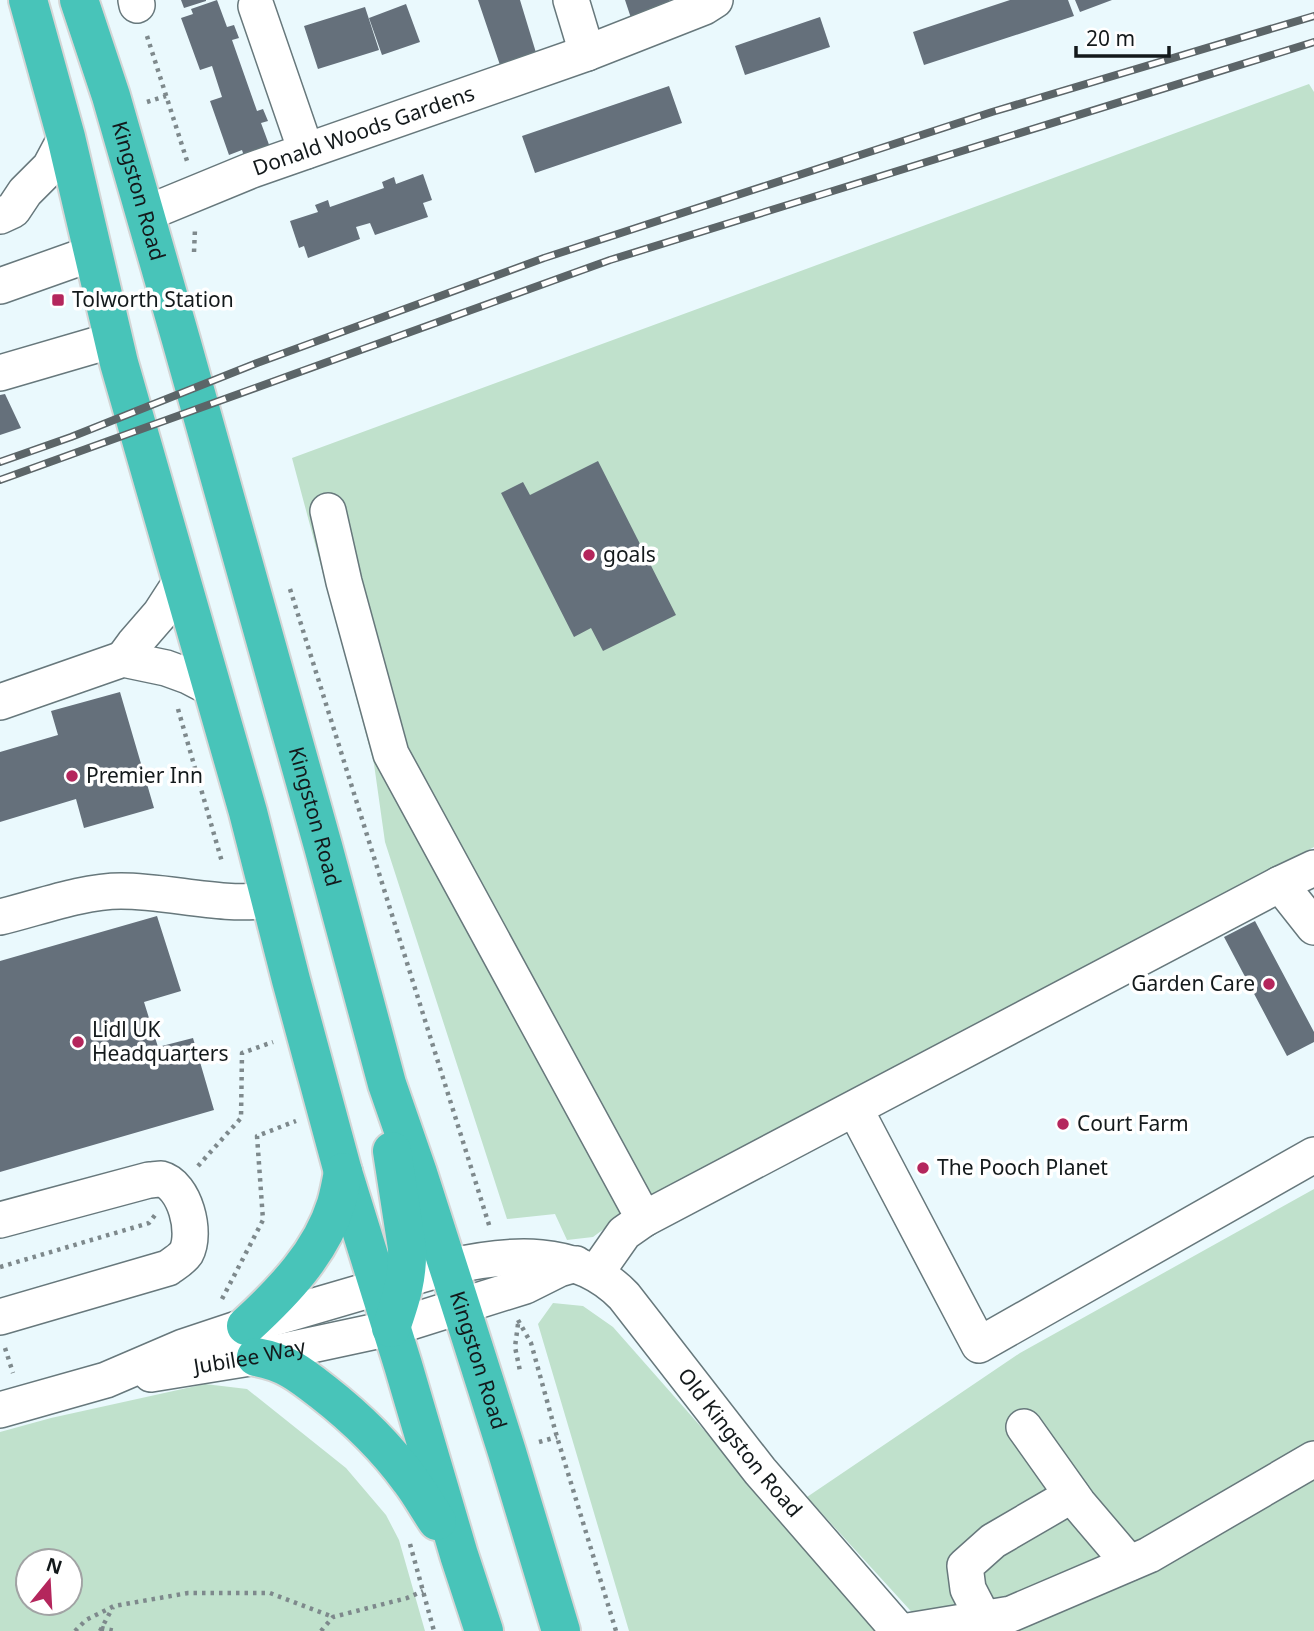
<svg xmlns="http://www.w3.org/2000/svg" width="1314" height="1631" viewBox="0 0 1314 1631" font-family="'Noto Sans',sans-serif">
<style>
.green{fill:#c0e1cc;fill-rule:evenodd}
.building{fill:#65707b}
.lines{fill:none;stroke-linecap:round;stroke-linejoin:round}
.minor-casing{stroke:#67787c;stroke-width:38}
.highway-casing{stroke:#d5d6d6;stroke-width:42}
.path{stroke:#7e898c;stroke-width:4.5;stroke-dasharray:3.5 5;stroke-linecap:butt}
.minor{stroke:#fff;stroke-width:35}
.highway{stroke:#48c4b9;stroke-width:38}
.rail-casing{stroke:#5c6568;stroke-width:8}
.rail{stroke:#fff;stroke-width:5;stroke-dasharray:16;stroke-linecap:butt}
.poi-dot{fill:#b4265c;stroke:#fff;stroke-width:2.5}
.labels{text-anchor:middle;stroke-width:7;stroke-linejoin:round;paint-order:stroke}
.street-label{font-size:21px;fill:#13191b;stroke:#fff}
.poi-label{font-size:21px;fill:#13191b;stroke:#fff;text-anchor:start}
</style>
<rect width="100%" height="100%" fill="#eaf9fd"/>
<path class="green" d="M1309 84 1314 92V847L918 1057 809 1112 616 1220 593 1237 567 1240 555 1214 507 1219 385 842 374 764 292 458Z
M1314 1189V1631H929L807 1497 1020 1353Z
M553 1303 583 1306 613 1327 881 1631H629L538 1324Z
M205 1384 247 1389 346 1468 386 1515 399 1540 425 1631H0V1432L51 1418ZM28 1561H70V1603H28Z"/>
<path class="building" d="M181 0H206V1L184 8Z
M217 0 227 27 234 25 239 38 232 40 257 111 263 109 268 121 261 123 271 150 245 159 242 150 229 155 210 101 222 97 212 66 200 70 181 18 193 14 191 9Z
M478 0H520L537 56 501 68Z
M625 0H669L671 6 631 18Z
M1010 0H1068L1074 16 924 65 913 32Z
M1075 0H1112L1080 12Z
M406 4 420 42 382 55 369 18Z
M365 7 379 50 318 69 304 26Z
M820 17 830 47 745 75 735 46Z
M669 86 682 123 535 173 522 136Z
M423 174 432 200 423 203 428 217 375 235 370 223 356 227 360 239 308 258 304 246 299 248 290 221 318 212 315 205 328 200 330 207 384 188 382 182 394 177 396 184Z
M5 394 21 428 0 435V395Z
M598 461 676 615 603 651 591 628 574 637 501 493 523 482 530 495Z
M120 692 154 808 84 828 76 799 0 822V752L58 735 51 711Z
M157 916 181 991 144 1002 158 1047 193 1038 214 1110 0 1172V961Z
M1255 921 1314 1032V1042L1287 1056 1224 937Z"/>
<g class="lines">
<defs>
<g id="minor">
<path d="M136 0 137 5"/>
<path d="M571 0 587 53"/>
<path d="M256 6 306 151"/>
<path id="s1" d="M145 214 252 170 587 53 704 7 715 0"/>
<path d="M0 216 13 210 25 192 50 167 66 137"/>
<path d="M0 286 93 253"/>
<path d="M0 373 113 340"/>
<path d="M328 511 344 582 391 754 644 1219"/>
<path d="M123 659 134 644 160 614 182 580"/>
<path d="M0 702 123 659 166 668 188 676 213 689"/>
<path d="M1280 884 1314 927"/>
<path d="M0 917C38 908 82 891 121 891 171 891 220 907 270 900"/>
<path d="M855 1109 979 1345 1314 1155"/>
<path d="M0 1220 149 1180C151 1180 158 1179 161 1179 185 1185 197 1233 186 1253 182 1259 175 1263 168 1268L0 1317"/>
<path d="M596 1273 624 1233 644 1219 1280 884 1314 868"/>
<path id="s2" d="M151 1374 256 1357 391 1328 525 1286 559 1269 576 1264"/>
<path id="s3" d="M0 1410 106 1380 183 1347 246 1326 448 1267C509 1253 577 1247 624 1296L760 1471 899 1631"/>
<path d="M1024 1427 1078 1503 1129 1563"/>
<path d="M983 1618 968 1589 965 1566 993 1541 1072 1495"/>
<path d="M908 1631 1011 1614 1149 1555 1314 1459"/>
</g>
<g id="highway">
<path d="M28 0 66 137 119 363 248 812 291 980 343 1172 403 1365 459 1555 484 1631"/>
<path id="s4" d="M79 0 111 96 181 340 323 846 387 1084 418 1173 461 1307 507 1452 561 1631"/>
<path d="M246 1326C283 1292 321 1253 336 1204 339 1194 341 1183 343 1172"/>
<path d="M391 1328C401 1299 408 1278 407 1248L392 1151"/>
<path d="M256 1357C285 1362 300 1374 323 1392 355 1417 386 1447 410 1480 420 1493 428 1508 437 1521"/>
</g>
</defs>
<use href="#minor" class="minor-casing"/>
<use href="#highway" class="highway-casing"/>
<path class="path" d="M147 36 188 164
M147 102 166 96
M194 252 195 229
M290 589 490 1228
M178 709 222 862
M198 1166 241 1118 242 1053 273 1042
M0 1267 149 1223 155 1215
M222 1299 263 1220 257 1136 296 1121
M518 1320 531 1343 557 1437 616 1631
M518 1324 515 1347 520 1371
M5 1348 13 1373
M539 1442 557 1437
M410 1544 434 1631
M101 1628 115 1631
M75 1631 86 1620 114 1606 188 1593H270L333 1617
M100 1631 113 1607
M321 1631 333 1617 407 1598 423 1591"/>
<use href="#minor" class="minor"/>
<use href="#highway" class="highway"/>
<defs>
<path id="rail" d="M0 462 71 437 257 363 544 258 992 112 1314 16
M0 480 610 260 1314 42"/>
</defs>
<use href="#rail" class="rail-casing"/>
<use href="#rail" class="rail"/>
</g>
<g class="poi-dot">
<rect x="51" y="293" width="14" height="14" rx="3.5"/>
<circle cx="589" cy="555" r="7"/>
<circle cx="72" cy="776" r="7"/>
<circle cx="1269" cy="984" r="7"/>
<circle cx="78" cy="1042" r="7"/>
<circle cx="1063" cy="1124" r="7"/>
<circle cx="923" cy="1168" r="7"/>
</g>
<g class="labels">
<g class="street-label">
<text dy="7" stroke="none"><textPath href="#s1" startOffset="234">Donald Woods Gardens</textPath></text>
<text dy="7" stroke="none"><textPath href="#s4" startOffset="200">Kingston Road</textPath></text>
<text dy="7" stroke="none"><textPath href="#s4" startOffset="850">Kingston Road</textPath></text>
<text dy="7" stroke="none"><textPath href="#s2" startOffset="100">Jubilee Way</textPath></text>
<text dy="7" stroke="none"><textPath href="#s4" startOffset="1418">Kingston Road</textPath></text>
<text dy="7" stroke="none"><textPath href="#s3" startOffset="845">Old Kingston Road</textPath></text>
</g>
<g class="poi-label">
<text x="72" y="307">Tolworth Station</text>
<text x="603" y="562">goals</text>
<text x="86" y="783">Premier Inn</text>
<text x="1255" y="991" text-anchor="end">Garden Care</text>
<text x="92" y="1037">Lidl UK<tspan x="92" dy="24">Headquarters</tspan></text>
<text x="1077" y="1131">Court Farm</text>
<text x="937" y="1175">The Pooch Planet</text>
</g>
</g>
<g transform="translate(49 1582) rotate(18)"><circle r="33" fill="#ffffff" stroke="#a1a3a4" stroke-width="2"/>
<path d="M0-5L12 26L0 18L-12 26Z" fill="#b4265c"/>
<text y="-10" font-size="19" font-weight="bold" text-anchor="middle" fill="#13191b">N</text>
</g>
<path d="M1076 46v10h93v-10" fill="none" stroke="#13191b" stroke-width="3.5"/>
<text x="1086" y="46" font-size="21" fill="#13191b" stroke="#ffffff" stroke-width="5" paint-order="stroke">20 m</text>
</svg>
